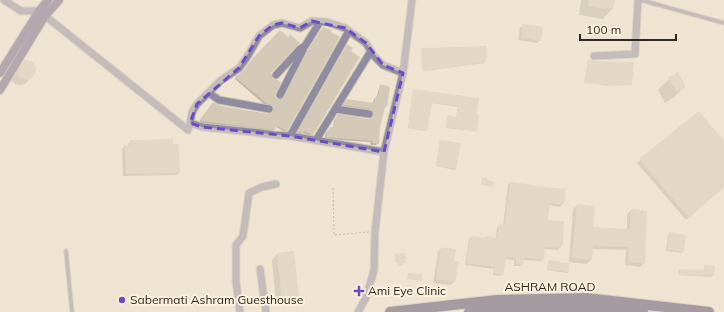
<svg xmlns="http://www.w3.org/2000/svg" width="724" height="312" viewBox="0 0 724 312" font-family="Mulish,sans-serif">
<style>
.shadow{fill:#0003}
.building{fill:#d3c9b6}
.lines{fill:none;stroke-linecap:round;stroke-linejoin:round}
.lane-casing{stroke:#ccc2b2;stroke-width:5.5}
.street-casing{stroke:#ccc2b2;stroke-width:9}
.secondary-casing{stroke:#ccc2b2;stroke-width:10}
.primary-casing{stroke:#ccc2b2;stroke-width:12}
.path{stroke:#958d80;stroke-width:1;stroke-dasharray:2 2;stroke-linecap:butt}
.lane{stroke:#8f8ca1;stroke-width:3.5}
.street{stroke:#8f8ca1;stroke-width:7}
.secondary{stroke:#666280;stroke-width:8}
.primary{stroke:#4a4468;stroke-width:10}
.marked{fill:none;stroke:#6c4cc6;stroke-width:3;stroke-dasharray:8 5;stroke-linejoin:round}
.poi-dot{fill:#6c4cc6;stroke:#fcf1de;stroke-width:1.5}
.labels{text-anchor:middle;stroke-width:4;stroke-linejoin:round;paint-order:stroke}
.street-label{font-size:12px;fill:#2d2922;stroke:#fcf1de}
.poi-label{font-size:12px;fill:#2d2922;stroke:#fcf1de;text-anchor:start}
</style>
<rect width="100%" height="100%" fill="#efe4d1"/>
<path class="shadow" d="M581 0H614L612 9 603 19 579 15Z
M523 25 540 40 537 43 518 40 520 28Z
M346 47 312 134 311 136 302 133 301 134 297 133Z
M486 47 484 63 423 71 421 49Z
M26 60 32 76 26 83 21 85 15 84 11 80 20 66Z
M270 73 274 96 286 130 285 132 276 127 272 131 200 123V120L212 105 271 115 273 113 271 107 265 105 235 79 236 77Z
M669 79 685 86 674 97 665 103 658 90Z
M381 86 386 107 383 109 379 126 378 143 376 145H371L370 142 325 139V135L328 130 333 128 334 121 336 118 368 120 372 119V114L342 107 345 102 373 103 374 99 377 97 379 88Z
M413 90 477 99 476 131 446 128 448 117 456 118 458 107 431 103 426 131 408 128Z
M698 112 724 143V186L686 220 637 163Z
M131 141 179 172 176 175 123 176 122 149 125 146H128V144Z
M440 141 459 144 455 170 436 166Z
M510 183 562 204 560 207 549 205 547 221 563 222 562 245 558 250 544 249 543 259 541 261 522 260V264L520 266H514V260L505 259 502 274 500 276 493 275 494 269 465 265 469 239 471 237 484 239 485 237 496 238 497 228 499 226H503L508 185Z
M577 206 592 228 627 230V214L631 210 644 263 640 267 625 265 626 250 592 249 591 260 587 264 569 262 573 209Z
M670 233 683 251 682 253 666 251 668 235Z
M442 248 454 282 450 285 433 283 438 252Z
M277 254 298 298 292 303 276 305 272 260Z
M549 261 558 264 568 272 567 273 547 270Z
M714 267 712 277 678 275V270L704 271Z"/>
<path class="building" d="M589 0H615L613 9 605 8V9L588 6Z
M523 24 543 27 541 41 521 38Z
M323 27 332 30 331 32 340 37 287 131 277 126 275 130 201 121V118L213 102 221 106 268 114 273 112 274 111 272 105 266 103 235 77 243 71 252 59 280 30 288 37 290 34 300 43 271 73 273 79 278 80 281 82 275 96 277 99H282L308 50Z
M347 44 353 48 351 51 360 57 313 135 304 131 303 133H301L298 131Z
M487 46 486 62 423 71 421 48Z
M25 59 33 62 36 68V71L33 77 27 80 21 78 17 73Z
M588 59 594 61 634 62 632 85 608 86 584 83Z
M678 72 686 87 677 92 668 78Z
M380 84 390 87 387 107H385L380 127 379 144 373 143 372 141 326 137 327 132 330 127H334L335 119 338 114 368 119 373 117 374 113 370 109 343 105 347 99 374 103 376 96H378Z
M413 89 479 98 477 114H479L477 132 446 127 448 115 456 117 458 106 432 103 427 131 408 128Z
M699 111 724 141V187L689 218 639 159Z
M173 139V144H179L180 173 126 174 125 145H130V140Z
M440 140 461 143 456 169 436 166Z
M482 177 487 178V180L494 182 493 187 481 185Z
M510 182 533 185V186L565 189V202H564L563 205 550 203 548 220 564 221 563 245H561V248L545 247 544 260 524 258 523 265 516 264V258L506 257 503 275 494 273 495 267 466 263 470 236 485 238V236L497 238 499 224 505 225 507 204H508Z
M577 204 595 206 593 227 630 229 631 209 647 211 645 263 628 262 629 247 593 246 592 260 572 258Z
M669 232 686 235 684 252 667 250Z
M441 247 456 249 454 261H459L455 282 436 279Z
M294 251 299 298 282 300 277 253Z
M405 253 406 263H403V265L398 266V263H396L395 254Z
M549 260 560 261 559 263H569V272L548 269Z
M704 265 715 266 714 276 678 275V269L704 270Z
M408 273 422 274V281L407 279Z"/>
<g class="lines">
<defs>
<path id="lane" d="M641 0 724 23
M66 251 72 312"/>
<path id="street" d="M4 0 21 11H39L188 130 190 123
M594 56 635 54 638 0
M276 75 300 49 305 46 320 22
M209 93 219 100 269 109
M280 95 303 50
M335 109 369 114
M290 136 349 31
M316 140 371 51
M384 152 290 136 274 135 260 133 202 127 190 123 192 112 197 104 220 81 239 68 247 57 259 36 273 25 282 23 300 28 312 21 327 22 345 28 366 43 374 56 383 65 403 73
M260 269 266 312
M240 312 236 282V245L243 236 249 193 262 187 276 184
M358 312 366 298 374 270 375 232 384 152 403 73 412 0"/>
<path id="secondary" d="M0 73 39 11 48 0
M0 90 45 16 59 0"/>
<path id="primary" d="M390 312 497 300 586 298 709 312
M469 312 497 309 585 307 643 312"/>
</defs>
<use href="#lane" class="lane-casing"/>
<use href="#street" class="street-casing"/>
<use href="#secondary" class="secondary-casing"/>
<use href="#primary" class="primary-casing"/>
<path class="path" d="M333 188 334 235 369 232"/>
<use href="#lane" class="lane"/>
<use href="#street" class="street"/>
<use href="#secondary" class="secondary"/>
<use href="#primary" class="primary"/>
</g>
<path d="M0 0H724V312H0ZM312 21 345 28 366 43 383 65 403 73 384 152 290 136 202 127 190 123 197 104 239 68 259 36 273 25 282 23 300 28Z" fill="#efe4d1" fill-opacity=".55" fill-rule="evenodd"/>
<path class="marked" d="M312 21 345 28 366 43 383 65 403 73 384 152 290 136 202 127 190 123 197 104 239 68 259 36 273 25 282 23 300 28Z"/>
<g class="poi-dot">
<path d="M357 285h4v4h4v4h-4v4h-4v-4h-4v-4h4z"/>
<circle cx="122" cy="300" r="4"/>
</g>
<g class="labels">
<g class="street-label">
<text x="550" y="291">ASHRAM ROAD</text>
</g>
<g class="poi-label">
<text x="368" y="295">Ami Eye Clinic</text>
<text x="130" y="304">Sabermati Ashram Guesthouse</text>
</g>
</g>
<path d="M580 34v6h96v-6" fill="none" stroke="#2d2922" stroke-width="2"/>
<text x="586" y="34" font-size="12" fill="#2d2922" stroke="#fcf1de" stroke-width="3" paint-order="stroke">100 m</text>
</svg>
